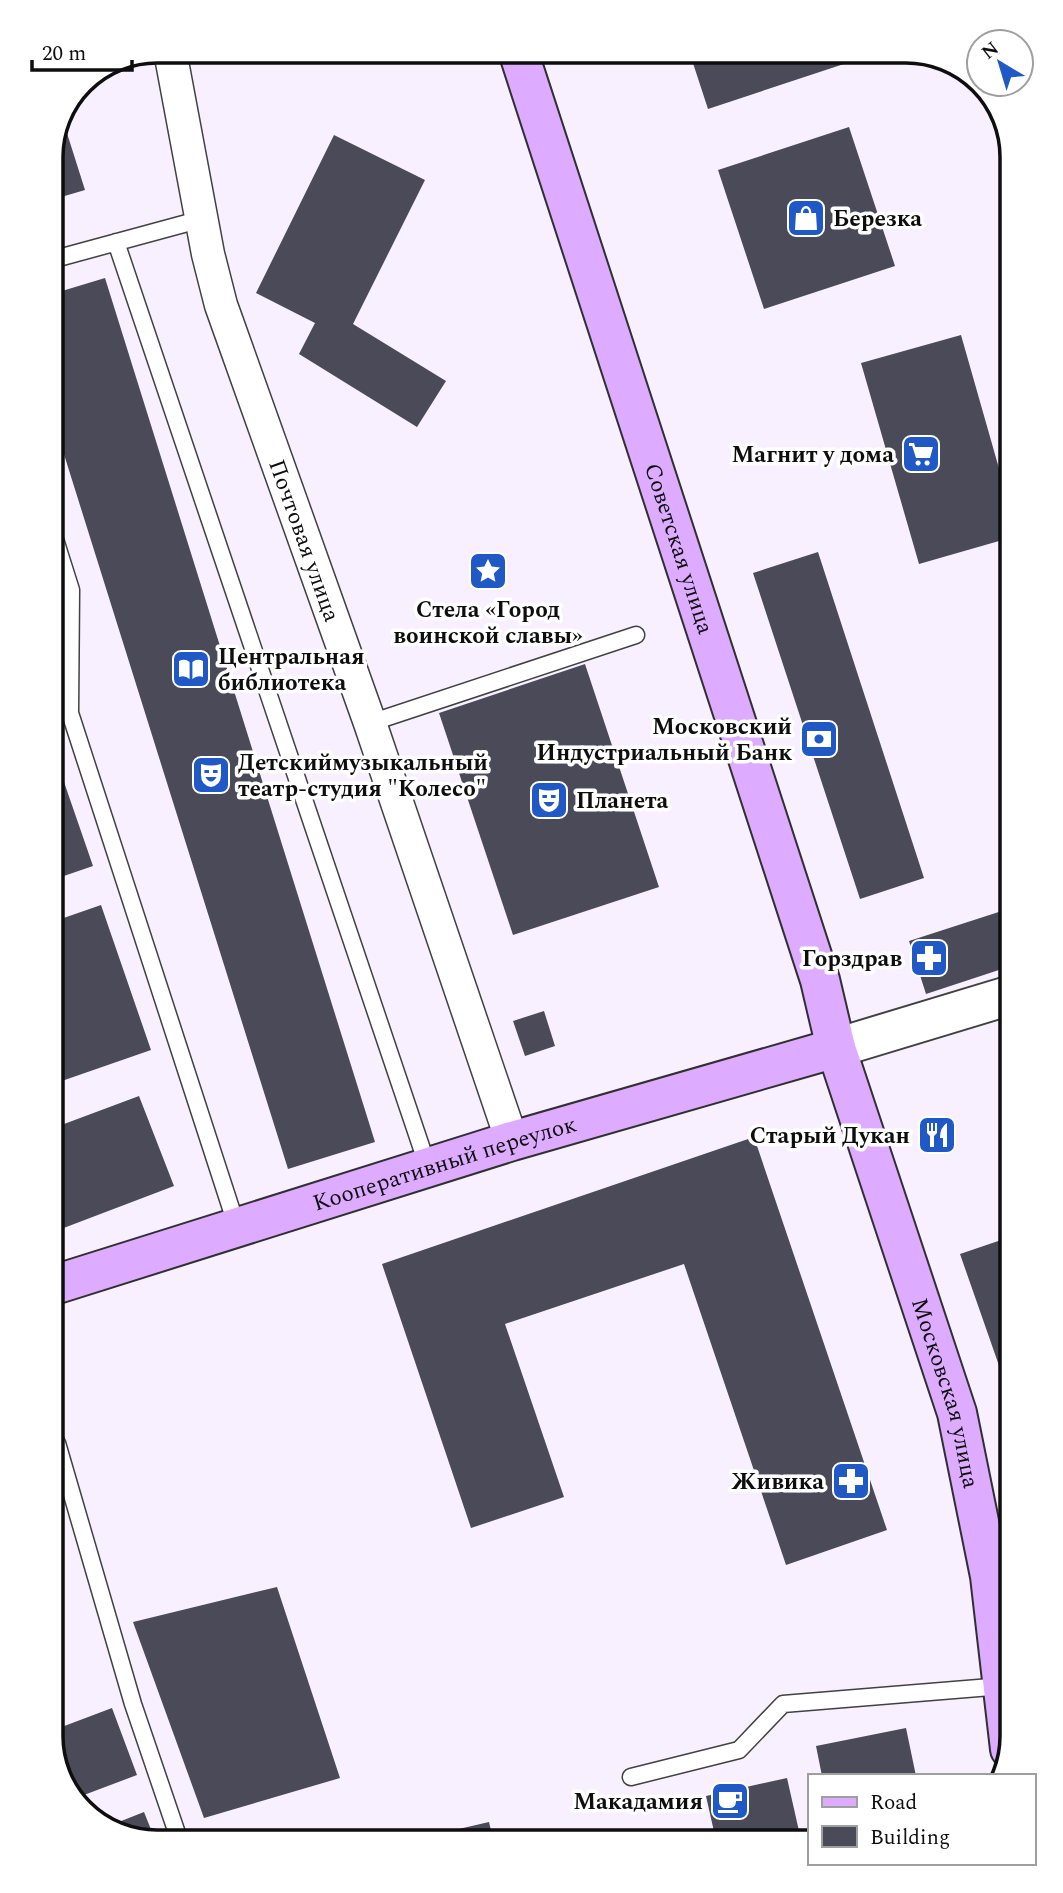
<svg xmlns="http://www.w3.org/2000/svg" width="1063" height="1893" viewBox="0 0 1063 1893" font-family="Spectral,serif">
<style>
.building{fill:#4b4a58}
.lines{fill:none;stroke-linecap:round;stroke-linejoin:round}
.service-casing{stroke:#414141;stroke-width:19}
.minor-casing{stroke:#414141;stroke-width:35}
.tertiary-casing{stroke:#414141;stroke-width:42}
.secondary-casing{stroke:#303030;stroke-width:42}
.service{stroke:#fff;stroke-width:16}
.minor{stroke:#fff;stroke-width:32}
.tertiary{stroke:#fff;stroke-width:38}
.secondary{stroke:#ddabff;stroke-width:38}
.labels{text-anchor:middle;stroke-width:7;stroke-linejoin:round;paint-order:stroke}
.poi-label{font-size:23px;font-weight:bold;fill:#0e0e0e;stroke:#fff;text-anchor:end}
.street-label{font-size:23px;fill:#0e0e0e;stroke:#fff}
.rim{fill:none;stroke:#0e0e0e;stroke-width:3.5}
</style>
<rect width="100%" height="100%" fill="#f8f0ff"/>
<path class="building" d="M689 51H850L853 61 708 109Z
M983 89 1004 116V153Z
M849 127 895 266 764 309 718 170Z
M66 130 85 190 51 200V150L59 132Z
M334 135 425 180 353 324 446 381 417 427 299 354 315 323 256 293Z
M105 278 375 1142 288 1169 52 416V294Z
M961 335 1006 493V539L919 564 861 363Z
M818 552 924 878 860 899 753 573Z
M585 664 659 887 513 935 439 713Z
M64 782 93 866 55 879 54 785Z
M101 905 151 1050 56 1083 55 921Z
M1008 909V967L926 994 909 941Z
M544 1011 555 1046 525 1056 513 1021Z
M139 1096 174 1186 61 1229 56 1216V1127Z
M754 1137 887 1530 786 1565 684 1264 505 1324 564 1497 471 1528 382 1264Z
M1010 1237V1397L960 1254Z
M277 1587 340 1778 204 1818 133 1622Z
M112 1708 137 1775 76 1798 59 1777V1728Z
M906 1728 916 1776H822L816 1746Z
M787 1778 799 1831 778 1836H715L706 1796Z
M144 1812 156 1842 106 1827Z
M489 1822 493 1839H420V1838Z"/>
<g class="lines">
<defs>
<path id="service" d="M116 242 428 1167
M51 260 202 219
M53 533 71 590 70 713 237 1227
M370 723 636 635
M57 1443 133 1704 180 1842
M631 1777 739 1750 783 1704 1003 1686"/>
<g id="minor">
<path id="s1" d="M170 51 208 254 221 305 370 723 512 1141"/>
</g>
<path id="tertiary" d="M836 1048 1008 996"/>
<g id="secondary">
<path id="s2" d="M518 51 820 980 836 1048 957 1413 990 1576 1010 1749"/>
<path id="s3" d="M57 1284 512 1141 836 1048"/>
</g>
</defs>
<use href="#service" class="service-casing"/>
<use href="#minor" class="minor-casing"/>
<use href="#tertiary" class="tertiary-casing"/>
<use href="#secondary" class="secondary-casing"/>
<use href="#service" class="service"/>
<use href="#minor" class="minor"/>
<use href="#tertiary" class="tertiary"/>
<use href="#secondary" class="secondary"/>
</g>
<defs>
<symbol id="shop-square" viewBox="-11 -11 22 22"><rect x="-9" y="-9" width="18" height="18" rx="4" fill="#2059c5" stroke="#fff"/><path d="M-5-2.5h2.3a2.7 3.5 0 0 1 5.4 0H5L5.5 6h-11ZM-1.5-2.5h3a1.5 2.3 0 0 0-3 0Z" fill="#fff"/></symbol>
<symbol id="supermarket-square" viewBox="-11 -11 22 22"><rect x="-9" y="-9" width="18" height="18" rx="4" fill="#2059c5" stroke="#fff"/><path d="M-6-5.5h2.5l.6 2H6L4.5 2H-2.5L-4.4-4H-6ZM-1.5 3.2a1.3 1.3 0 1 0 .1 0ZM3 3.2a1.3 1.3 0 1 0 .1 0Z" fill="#fff"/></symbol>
<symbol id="sight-square" viewBox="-11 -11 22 22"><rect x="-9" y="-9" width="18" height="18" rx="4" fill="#2059c5" stroke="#fff"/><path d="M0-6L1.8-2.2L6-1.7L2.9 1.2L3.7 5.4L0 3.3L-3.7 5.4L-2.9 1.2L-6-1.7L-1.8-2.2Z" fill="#fff"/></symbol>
<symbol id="library-square" viewBox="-11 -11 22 22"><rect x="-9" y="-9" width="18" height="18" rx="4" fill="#2059c5" stroke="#fff"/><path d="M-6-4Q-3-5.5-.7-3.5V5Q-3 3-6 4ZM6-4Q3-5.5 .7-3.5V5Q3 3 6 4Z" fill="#fff"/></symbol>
<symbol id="bank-square" viewBox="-11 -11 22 22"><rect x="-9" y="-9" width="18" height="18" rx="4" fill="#2059c5" stroke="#fff"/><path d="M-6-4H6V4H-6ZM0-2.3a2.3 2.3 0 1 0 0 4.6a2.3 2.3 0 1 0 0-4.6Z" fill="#fff"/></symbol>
<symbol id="theatre-square" viewBox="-11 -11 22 22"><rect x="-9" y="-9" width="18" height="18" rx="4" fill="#2059c5" stroke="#fff"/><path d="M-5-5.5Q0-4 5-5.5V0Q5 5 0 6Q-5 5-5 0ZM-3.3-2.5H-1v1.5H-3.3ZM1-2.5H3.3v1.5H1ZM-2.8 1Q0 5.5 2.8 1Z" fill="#fff"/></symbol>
<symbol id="pharmacy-square" viewBox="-11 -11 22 22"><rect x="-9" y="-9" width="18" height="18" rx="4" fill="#2059c5" stroke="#fff"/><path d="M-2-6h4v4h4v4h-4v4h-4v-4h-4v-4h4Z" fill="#fff"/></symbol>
<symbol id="restaurant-square" viewBox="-11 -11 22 22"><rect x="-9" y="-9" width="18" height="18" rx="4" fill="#2059c5" stroke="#fff"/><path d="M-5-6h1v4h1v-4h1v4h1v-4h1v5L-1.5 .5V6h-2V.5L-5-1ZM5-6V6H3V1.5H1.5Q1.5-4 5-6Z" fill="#fff"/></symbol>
<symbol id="cafe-square" viewBox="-11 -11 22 22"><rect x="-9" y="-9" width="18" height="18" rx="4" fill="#2059c5" stroke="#fff"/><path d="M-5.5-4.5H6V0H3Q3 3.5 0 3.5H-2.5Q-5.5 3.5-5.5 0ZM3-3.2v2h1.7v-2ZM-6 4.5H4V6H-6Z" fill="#fff"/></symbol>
</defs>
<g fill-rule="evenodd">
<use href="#shop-square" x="784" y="196" width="44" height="44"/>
<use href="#supermarket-square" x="899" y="432" width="44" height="44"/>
<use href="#sight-square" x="466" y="549" width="44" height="44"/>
<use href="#library-square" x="169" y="647" width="44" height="44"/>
<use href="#bank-square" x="797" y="717" width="44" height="44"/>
<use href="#theatre-square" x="189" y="753" width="44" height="44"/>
<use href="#theatre-square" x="527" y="778" width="44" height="44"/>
<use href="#pharmacy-square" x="907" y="936" width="44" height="44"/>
<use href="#restaurant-square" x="915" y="1113" width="44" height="44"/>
<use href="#pharmacy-square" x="829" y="1459" width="44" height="44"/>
<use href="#cafe-square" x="708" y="1779" width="44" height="44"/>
</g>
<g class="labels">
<g class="poi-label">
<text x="833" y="226" text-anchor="start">Березка</text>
<text x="894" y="462">Магнит у дома</text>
<text x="488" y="617" text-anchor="middle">Стела «Город<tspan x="488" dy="26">воинской славы»</tspan></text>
<text x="218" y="664" text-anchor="start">Центральная<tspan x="218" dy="26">библиотека</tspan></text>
<text x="792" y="734">Московский<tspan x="792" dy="26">Индустриальный Банк</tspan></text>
<text x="238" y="770" text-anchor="start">Детскиймузыкальный<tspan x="238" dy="26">театр-студия "Колесо"</tspan></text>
<text x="576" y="808" text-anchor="start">Планета</text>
<text x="902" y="966">Горздрав</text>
<text x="910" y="1143">Старый Дукан</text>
<text x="824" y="1489">Живика</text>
<text x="703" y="1809">Макадамия</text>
</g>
<g class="street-label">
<text dy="8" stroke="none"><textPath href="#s1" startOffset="509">Почтовая улица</textPath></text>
<text dy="8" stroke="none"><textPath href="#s2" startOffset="523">Советская улица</textPath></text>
<text dy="8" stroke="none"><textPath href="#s3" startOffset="406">Кооперативный переулок</textPath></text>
<text dy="8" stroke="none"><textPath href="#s2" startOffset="1409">Московская улица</textPath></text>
</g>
</g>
<path d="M0 0H1063V1893H0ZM157 63H906A94 94 0 0 1 1000 157V1736A94 94 0 0 1 906 1830H157A94 94 0 0 1 63 1736V157A94 94 0 0 1 157 63Z" fill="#fff" fill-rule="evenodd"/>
<path class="rim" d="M157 63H906A94 94 0 0 1 1000 157V1736A94 94 0 0 1 906 1830H157A94 94 0 0 1 63 1736V157A94 94 0 0 1 157 63Z"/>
<rect x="808" y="1774" width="228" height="91" fill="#ffffff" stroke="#9f9f9f" stroke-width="2"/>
<rect x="822" y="1797" width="35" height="10" fill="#ddabff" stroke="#9f9f9f" stroke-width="2"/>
<text x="870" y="1809" font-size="21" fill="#0e0e0e">Road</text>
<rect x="822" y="1826" width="35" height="21" fill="#4b4a58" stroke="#9f9f9f" stroke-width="2"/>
<text x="870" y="1844" font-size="21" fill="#0e0e0e">Building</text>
<g transform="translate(1000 63) rotate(322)"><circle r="33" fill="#ffffff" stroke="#9f9f9f" stroke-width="2"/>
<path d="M0-5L12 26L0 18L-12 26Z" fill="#2059c5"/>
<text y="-10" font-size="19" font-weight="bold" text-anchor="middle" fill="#0e0e0e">N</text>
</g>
<path d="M32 60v10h100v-10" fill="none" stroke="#0e0e0e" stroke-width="3.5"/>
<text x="42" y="60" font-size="21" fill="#0e0e0e" stroke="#ffffff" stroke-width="5" paint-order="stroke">20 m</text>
</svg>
